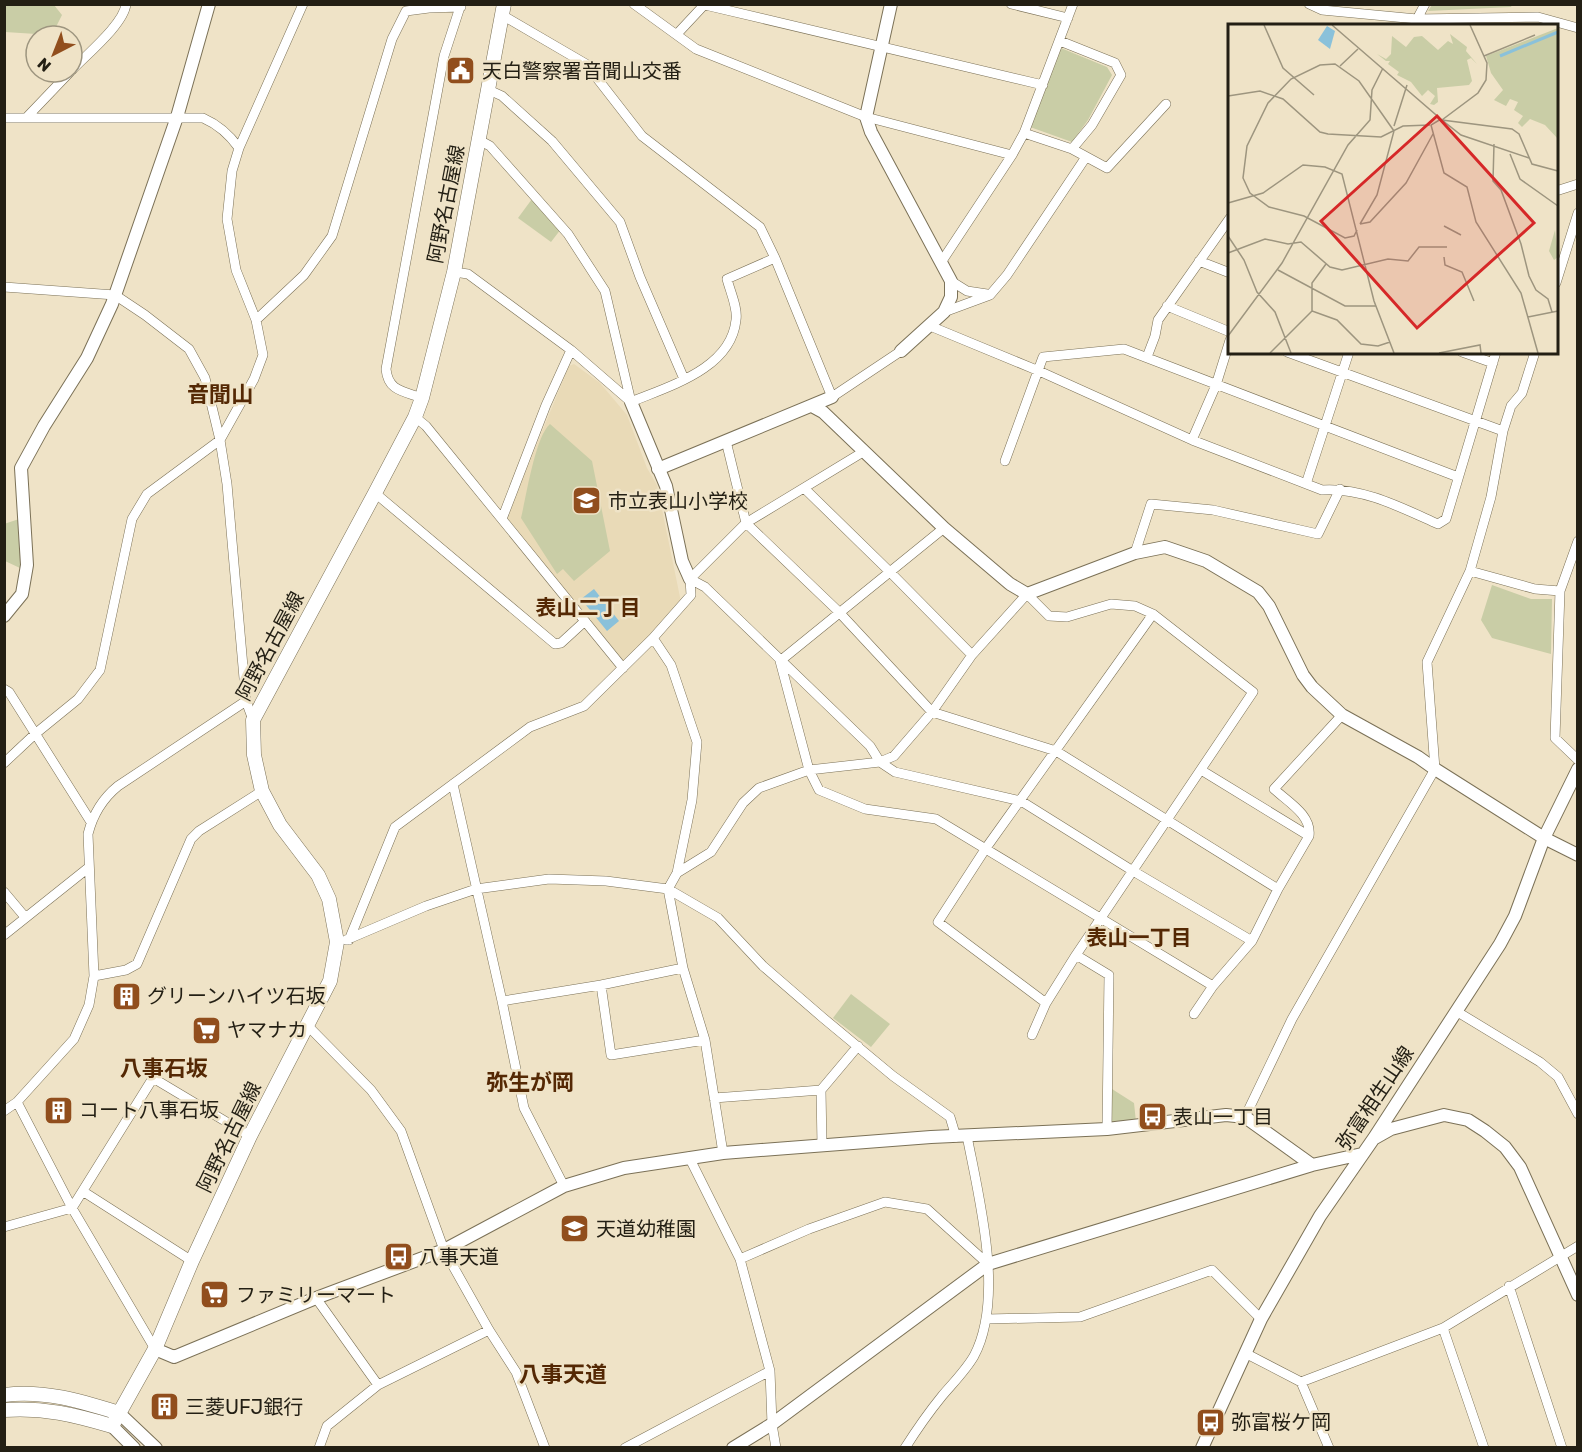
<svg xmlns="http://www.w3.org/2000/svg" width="1582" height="1452" viewBox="0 0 1582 1452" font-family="Rubik,'Noto Sans JP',sans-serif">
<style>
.built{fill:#e9dab7}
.green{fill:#c9cda6}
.water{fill:#8ac1da}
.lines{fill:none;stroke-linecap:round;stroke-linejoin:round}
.minor-casing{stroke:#7b7157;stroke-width:10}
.tertiary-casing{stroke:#7b7157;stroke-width:14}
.secondary-casing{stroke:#7b7157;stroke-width:15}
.minor{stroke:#fff;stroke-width:9}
.tertiary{stroke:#fff;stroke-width:12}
.secondary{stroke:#fff;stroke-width:14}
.labels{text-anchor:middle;stroke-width:5;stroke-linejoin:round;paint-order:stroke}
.poi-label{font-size:20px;fill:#231f14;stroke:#efe3c7;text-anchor:start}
.street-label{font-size:20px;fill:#231f14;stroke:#efe3c7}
.neighbourhood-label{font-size:21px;font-weight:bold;fill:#542804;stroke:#efe3c7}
.quarter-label{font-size:22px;font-weight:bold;fill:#542804;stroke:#efe3c7}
.inset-river{fill:none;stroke:#8ac1da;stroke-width:3}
.inset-road{fill:none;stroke:#9d957f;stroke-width:1.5}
.view{fill:#d62828;fill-opacity:0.15;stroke:#d62828;stroke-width:3}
.inset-edge{fill:none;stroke:#231f14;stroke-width:3}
</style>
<rect width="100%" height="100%" fill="#efe3c7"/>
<path class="built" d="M574 364 600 383 627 415 647 468 657 485 681 602 623 662 509 523 507 517 569 366Z"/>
<path class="green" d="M5 5H54L62 15 52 35 5 32Z
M1432 5V4L1512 5 1511 7 1428 11Z
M1061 48 1107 67 1112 75 1088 120 1072 142 1030 127Z
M532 199 561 229 551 242 518 218Z
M550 424 592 461 610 551 574 581 563 569 557 574 521 518C526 498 535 437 550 424Z
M22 518 24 564 20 568 5 561 4 524Z
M1492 585 1531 599H1552L1551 654 1492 638 1481 620Z
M851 994 890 1024 871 1047 833 1018Z
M1112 1089 1134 1103 1136 1122 1111 1125Z"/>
<path class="water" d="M594 589 619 621 607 631 581 599Z"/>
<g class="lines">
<defs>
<path id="minor" d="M634 4 696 49 866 117 1012 155
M1011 4 1068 18
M1309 4 1322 10 1417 19 1538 17 1578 28
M705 5 1043 85
M502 15 586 64 642 136 760 227 775 258 832 397 901 351
M1417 19 1425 4
M677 34 705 4
M1060 41 1115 63 1121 75 1092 125 1072 149
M72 70C86 55 124 24 126 4
M489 90 502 96 552 141 620 222 640 277 684 379
M27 117 70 72
M4 118H203C219 125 229 134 239 148
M1024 133 1072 149 1107 168 1166 104
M479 140 490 146 568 234 605 291 631 402
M1556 191 1578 184
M942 261 1012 155 1024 133 1073 4
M1199 261 1230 273
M454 272 468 274 571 350 631 402
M951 281 967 291 987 294
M1556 283 1578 213
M4 287 115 295 145 315 189 349 205 378 220 440 227 484 246 701 253 720
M1167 306 1230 332
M944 312 990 295 1007 275 1086 157
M256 320 304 275 332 236 392 39 406 11 429 8 461 7
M930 326 1039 371 1192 440 1322 490C1362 487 1402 508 1438 524L1446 519 1496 352
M1287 352 1503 431
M1462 352 1493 363
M1147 357 1155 336 1158 320 1230 218
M422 398C403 391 388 391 386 369L444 56 461 4
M631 402C669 386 731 369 736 320 738 308 730 291 727 279L775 258
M415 417 426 426 623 668
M1192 440 1216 385 1230 340
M726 441 746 523 837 610 932 712 1056 751 1278 889
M1005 461 1043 357 1124 349 1458 477
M1306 484 1349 352
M805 489 890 572 972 655
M375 493 555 644 561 643 585 621
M502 519 546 405 571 350
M944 528 780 661 809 770 819 790 865 809 936 819 1213 986
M1578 541 1560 591 1555 738 1578 760
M1135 553 1151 504 1213 510 1318 534 1340 489
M1470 571 1535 589 1560 591
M690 579 705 587 870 746 880 762 895 772 1021 801 1133 871 1252 941
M653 638 671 665 697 742 692 800 677 873 668 889 683 968 705 1040 723 1153
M4 689 9 692 91 822
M4 763 35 734 78 699 100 670 132 519 147 494 220 440 254 379 263 355 256 320 236 270 227 219 232 171 239 148 303 4
M1201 770 1309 836
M453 784 502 1001 524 1108 564 1186
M677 873 711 852 743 803 759 788 809 770 880 762 894 756 932 712 972 655 1027 594 1049 616 1067 617 1111 604 1135 606 1153 614 1253 692 1076 955 1046 1003 1032 1035
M4 892 25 917
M4 935 88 868
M346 940 426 906 476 889 549 879 606 881 668 889 718 918 763 966 822 1017 893 1076 950 1117 956 1137
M349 940 395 827 530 727 584 706 653 638 691 595 690 579 746 523 863 452
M1076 955 1109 975 1107 1129
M94 976 126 970 137 964 191 839 199 831 262 791
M601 985 611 1055 705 1040
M502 1001 601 985 683 968
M1046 1003 938 922 986 848 1153 614
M1456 1011 1540 1062 1558 1077 1578 1114
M1194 1014 1213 986 1252 941 1278 889 1309 836C1312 815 1288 802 1274 789L1342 715
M308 1026 371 1090 401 1131 444 1250 489 1330 516 1372 545 1448
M714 1098 821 1090
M17 1102 72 1208 155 1349
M4 1111 17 1102 74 1039 89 1005 94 976 88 834C93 814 102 799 118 786L246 701
M1245 1117 1292 1019 1435 769 1427 662 1470 571 1491 497 1503 431 1511 406 1522 393 1535 352
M822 1146 821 1090 858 1046
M689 1157 740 1259 770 1371 772 1424 776 1448
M84 1192 192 1261
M4 1227 72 1208 153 1078 250 1136
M740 1259 809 1229 885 1202 927 1209 988 1264
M1509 1286 1562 1448
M316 1298 378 1385
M987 1319 1080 1317 1212 1270 1261 1319
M1443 1328 1484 1448
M1245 1353 1301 1382 1329 1448
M1301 1382 1443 1328 1578 1246
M319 1448 327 1426 378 1385 489 1330
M625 1448 770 1371
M905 1448C917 1429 929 1412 942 1396 953 1383 966 1370 974 1356 1005 1298 979 1198 967 1136"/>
<path id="tertiary" d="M891 4 866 117 871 132 951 281V297L944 312 901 351
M631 402 666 486 682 561 690 579
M812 406 823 412 944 528 1010 584 1027 594 1135 553 1165 547 1206 561 1258 592 1269 606 1303 675 1312 687 1342 715 1418 757 1435 769 1544 838 1578 855
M658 469 832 397
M4 616 22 594 27 565 21 468 44 426 87 358 112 304 177 117 209 4
M1375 1138 1391 1129 1444 1115 1468 1120 1485 1131 1505 1147 1520 1167 1578 1295
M155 1349 174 1357 316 1298 444 1250 564 1186 624 1168 723 1153 931 1137 1107 1129 1226 1115 1245 1117 1312 1165 1362 1154
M119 1413 156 1448
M112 1426 134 1448
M733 1448 772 1424 988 1264 1312 1165
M1202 1448 1261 1319 1320 1216 1374 1138 1500 944 1515 916 1544 838 1578 769"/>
<path id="secondary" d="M4 1395C45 1390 80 1401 119 1413
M4 1410C43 1407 75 1415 112 1426L155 1349 192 1261 250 1136 330 981 337 942 329 899 318 875 280 825 262 791 254 755 253 720 375 493 415 417 422 398 454 272 504 4"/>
</defs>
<use href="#minor" class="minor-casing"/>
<use href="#tertiary" class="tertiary-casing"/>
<use href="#secondary" class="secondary-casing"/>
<use href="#minor" class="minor"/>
<use href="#tertiary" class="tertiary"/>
<use href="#secondary" class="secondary"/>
</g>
<defs>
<symbol id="civic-square" viewBox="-11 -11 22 22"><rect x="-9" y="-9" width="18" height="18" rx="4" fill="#914e1d" stroke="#efe3c7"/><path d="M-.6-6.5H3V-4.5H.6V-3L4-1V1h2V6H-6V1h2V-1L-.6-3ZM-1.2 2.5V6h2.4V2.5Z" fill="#fff"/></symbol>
<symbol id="school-square" viewBox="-11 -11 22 22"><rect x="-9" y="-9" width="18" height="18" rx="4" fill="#914e1d" stroke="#efe3c7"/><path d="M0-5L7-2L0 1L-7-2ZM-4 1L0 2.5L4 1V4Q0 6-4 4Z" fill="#fff"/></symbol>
<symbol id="building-square" viewBox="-11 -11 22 22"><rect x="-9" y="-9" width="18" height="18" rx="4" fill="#914e1d" stroke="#efe3c7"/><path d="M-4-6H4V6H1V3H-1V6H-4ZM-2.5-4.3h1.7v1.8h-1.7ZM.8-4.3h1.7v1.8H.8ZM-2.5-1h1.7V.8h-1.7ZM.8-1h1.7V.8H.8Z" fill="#fff"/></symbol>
<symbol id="supermarket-square" viewBox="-11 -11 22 22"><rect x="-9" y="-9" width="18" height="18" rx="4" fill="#914e1d" stroke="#efe3c7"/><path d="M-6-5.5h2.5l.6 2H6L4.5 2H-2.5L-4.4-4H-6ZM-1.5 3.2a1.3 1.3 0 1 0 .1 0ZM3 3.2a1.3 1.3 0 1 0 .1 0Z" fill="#fff"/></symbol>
<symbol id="bus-square" viewBox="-11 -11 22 22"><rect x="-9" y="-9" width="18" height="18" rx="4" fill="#914e1d" stroke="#efe3c7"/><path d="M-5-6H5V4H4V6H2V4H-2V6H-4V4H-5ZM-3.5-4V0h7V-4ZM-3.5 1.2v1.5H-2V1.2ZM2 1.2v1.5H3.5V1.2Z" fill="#fff"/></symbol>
</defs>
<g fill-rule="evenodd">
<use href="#civic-square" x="444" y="54" width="33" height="33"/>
<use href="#school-square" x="570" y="484" width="33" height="33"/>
<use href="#building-square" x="110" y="980" width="33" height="33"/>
<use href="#supermarket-square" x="190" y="1014" width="33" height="33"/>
<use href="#building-square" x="42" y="1094" width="33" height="33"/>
<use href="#bus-square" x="1136" y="1100" width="33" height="33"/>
<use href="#school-square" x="558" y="1212" width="33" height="33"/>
<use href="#bus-square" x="382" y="1240" width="33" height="33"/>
<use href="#supermarket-square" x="198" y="1278" width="33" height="33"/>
<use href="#building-square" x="148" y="1390" width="33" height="33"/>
<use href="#bus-square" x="1194" y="1406" width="33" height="33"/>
</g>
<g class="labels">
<g class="poi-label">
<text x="482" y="78">天白警察署音聞山交番</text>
<text x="608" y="508">市立表山小学校</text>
<text x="147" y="1003">グリーンハイツ石坂</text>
<text x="227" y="1037">ヤマナカ</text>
<text x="79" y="1117">コート八事石坂</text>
<text x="1173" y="1124">表山一丁目</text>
<text x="596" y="1236">天道幼稚園</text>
<text x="419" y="1264">八事天道</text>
<text x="236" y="1302">ファミリーマート</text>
<text x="185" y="1414">三菱UFJ銀行</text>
<text x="1231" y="1429">弥富桜ケ岡</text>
</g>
<g class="street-label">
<text transform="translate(446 204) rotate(-79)" y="7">阿野名古屋線</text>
<text transform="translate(270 646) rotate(-62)" y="7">阿野名古屋線</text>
<text transform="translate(1375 1098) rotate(-56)" y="7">弥富相生山線</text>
<text transform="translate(229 1137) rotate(-64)" y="7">阿野名古屋線</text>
</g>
<g class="neighbourhood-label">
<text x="588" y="615">表山二丁目</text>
<text x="1139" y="945">表山一丁目</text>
</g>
<g class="quarter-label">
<text x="220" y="402">音聞山</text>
<text x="164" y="1076">八事石坂</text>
<text x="530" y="1090">弥生が岡</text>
<text x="563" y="1382">八事天道</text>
</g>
</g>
<g transform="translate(1228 24)">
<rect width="330" height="330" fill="#efe3c7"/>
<path d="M330 4V115L317 101 302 95 294 103 290 99 295 92 286 86 290 78 282 75 278 82 266 76 275 66 263 49 258 32ZM222 10 239 23 238 27 249 40 243 34 239 36 244 57 241 61 209 64 210 78 206 81 202 80 207 72 200 66 194 72 183 58 169 51 171 48 160 40 162 37H158L149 30 158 35 163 30 164 12 178 23 186 13 194 12 210 26 220 17 225 20ZM327 206 330 233 326 236 321 227Z" fill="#c9cda6"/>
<path d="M99 2 107 7 102 25 90 16Z" fill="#8ac1da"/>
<path class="inset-river" d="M272 32 330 8"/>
<path class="inset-road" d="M36 1 55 44 86 71M104 1 214 96 284 105 291 110 304 140 330 147M242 1 259 39 258 56 250 69 214 96 233 111 301 134M256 32 307 11M112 42 130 25M0 72 32 67 55 75 92 108 100 110 153 113 175 102 202 101M213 95 203 101 216 149 239 163 248 198 293 269 310 329M166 102 179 61M266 120 265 157 273 166 293 220 301 252 308 266 320 275 324 288M282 130 292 155 330 182M0 179 35 169 75 141 97 143 114 150 146 277 166 329M132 200 142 198 178 159 205 110M216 202 233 211M129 206 126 212 117 214 76 192 41 183 22 169 15 154 19 122 40 79 63 55 92 41 107 40 131 57 166 107 149 171 132 200M0 212 16 236 29 268 47 288 63 329M0 229 37 215 60 220 73 218 102 243 114 246 160 235 180 237 191 223H219M216 233 217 241 234 248 246 277M98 240 84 259V287L109 296 133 320 150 322 162 318M50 246 117 282H148M300 293 330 287M0 312 54 239 120 121 142 96 144 66 155 44M42 329 84 287M211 329 252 321 253 329"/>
<path class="view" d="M209 92 306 199 189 304 93 197Z"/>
<rect width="330" height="330" class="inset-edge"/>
</g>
<rect width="1582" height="1452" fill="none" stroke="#231f14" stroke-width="12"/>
<g transform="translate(54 54) rotate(222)"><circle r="28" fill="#efe3c7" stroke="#9d957f" stroke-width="1.5"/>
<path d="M0-4.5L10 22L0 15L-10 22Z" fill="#914e1d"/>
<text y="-9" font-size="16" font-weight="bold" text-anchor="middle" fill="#231f14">N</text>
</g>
</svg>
